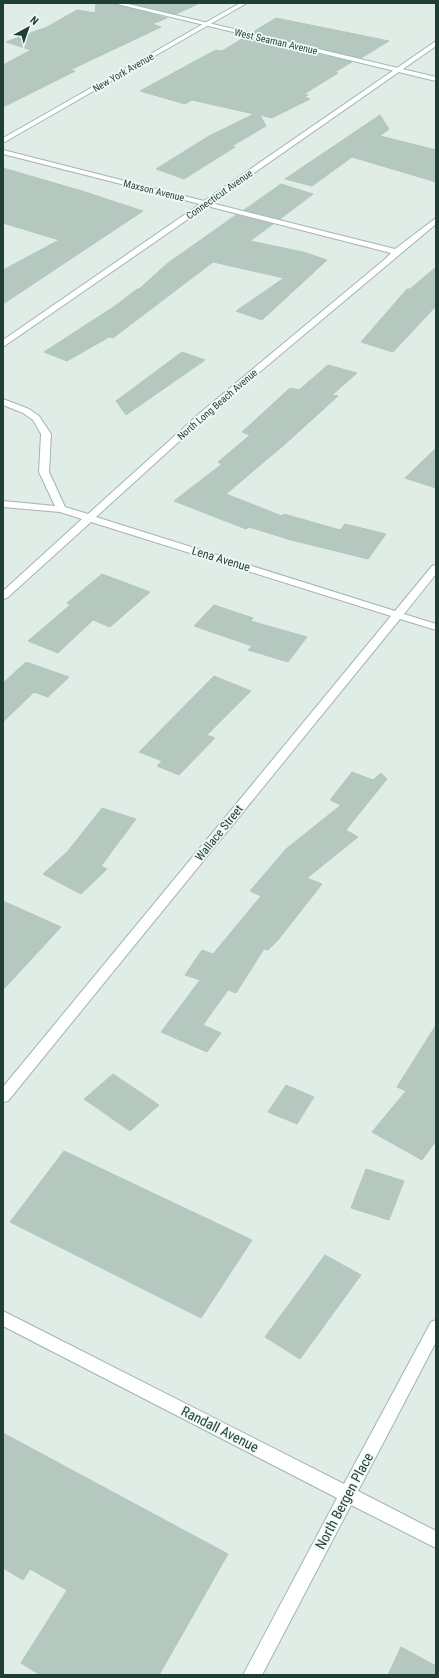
<svg xmlns="http://www.w3.org/2000/svg" width="439" height="1678" viewBox="0 0 439 1678" font-family="'Roboto Condensed',sans-serif">
<style>
.building{fill:#b5c8c0;stroke:#b2c7be}
.lines{fill:none;stroke-linecap:round;stroke-linejoin:round}
.street-casing{stroke:#a2b5ae;stroke-width:2}
.secondary-casing{stroke:#9ebaaf;stroke-width:2}
.street{fill:#fff;fill-rule:evenodd}
.secondary{fill:#fff;fill-rule:evenodd}
.labels{text-anchor:middle;stroke-width:3.5;stroke-linejoin:round;paint-order:stroke}
.far-street-label{font-size:10px;fill:#1f3f35;stroke:#f1f9f5}
.street-label{font-size:12px;fill:#1f3f35;stroke:#f1f9f5}
.near-street-label{font-size:14px;fill:#1f3f35;stroke:#f1f9f5}
</style>
<rect width="100%" height="100%" fill="#e0ede7"/>
<path class="building" d="M96 3H112L167 18 152 24 161 27 70 70 75 71 3 107V65L31 50 6 42 47 27 77 10 95 13Z
M130 3H200L176 14Z
M276 18 389 41 361 58 253 32Z
M245 37 352 62 335 72 338 73 304 94 308 95 304 97 310 99 272 118 260 115 266 126 232 146 235 147 184 179 156 169 209 136 254 114 192 100 185 104 140 91 210 53 216 50 222 51Z
M380 115 389 129 380 136 436 150V182L352 157 312 186 285 179Z
M3 168 82 191 143 211 3 304V270L59 240 3 223Z
M281 184 313 194 280 219 244 210Z
M236 215 273 224 250 241 303 252 327 260 262 320 236 311 284 278 213 262 113 338 109 337 67 361 44 352 115 306 137 289H139L168 263Z
M436 267V306L393 352 361 342 407 289H410Z
M182 352 205 360 126 415 116 401Z
M328 365 357 373 332 395 338 396 284 445 226 494 282 516 284 514 340 530 345 524 386 534 368 559 291 540 249 527 246 529 174 501 222 464 218 462 250 435 242 432 290 388 299 390Z
M436 448V488L405 478Z
M102 574 150 592 110 627 93 620 58 653 28 641 70 605 67 603Z
M214 605 253 618 251 621 307 637 288 662 248 650 252 646 194 626Z
M26 662 69 677 48 697 34 692 3 722V683Z
M214 676 251 691 207 735 215 738 179 775 157 766 162 761 139 752Z
M352 772 373 780 381 773 387 779 346 830 358 837 307 878 322 884 278 940 268 950 264 949 236 993 228 990 203 1025 221 1033 207 1052 161 1032 200 980 185 975 202 950 213 954 261 896 250 891 286 849 341 805 330 800Z
M102 808 136 819 101 866 107 869 81 894 43 874 68 851Z
M3 901 61 927 3 990Z
M436 1025V1141L422 1160 372 1132 406 1091 397 1087Z
M113 1074 159 1105 130 1131 84 1099Z
M286 1085 314 1097 297 1124 268 1112Z
M64 1151 252 1240 201 1318 10 1222Z
M366 1169 404 1181 389 1220 351 1208Z
M325 1255 361 1275 300 1359 265 1337Z
M3 1433 228 1554 159 1675H40L21 1663 67 1590 30 1569 23 1580 3 1568Z
M401 1647 436 1666V1675H388Z"/>
<g class="lines">
<defs>
<path id="street" d="M240 3H247L3 143V138Z
M436 41V46L211 203 395 249 436 218V224L206 417 96 517 395 611 432 566 436 565V574L404 614 436 624V630L400 619 8 1101 3 1102V1087L391 616 91 522 7 598 3 599V591L82 519 60 512 3 507V501L55 506 39 472 41 434 33 420 23 413 3 405V399L29 409 39 416 51 434 49 472 65 507 88 514 200 413 385 259 391 253 207 206 3 347V340L200 204 3 154V150L204 201Z
M3 1311 344 1484 431 1322 436 1320V1342L358 1491 436 1531V1548L351 1505 262 1675H243L337 1498 3 1326Z"/>
<path id="secondary" d="M113 3H124L436 77V81Z"/>
</defs>
<use href="#street" class="street-casing"/>
<use href="#secondary" class="secondary-casing"/>
<use href="#street" class="street"/>
<use href="#secondary" class="secondary"/>
</g>
<g class="labels">
<g class="far-street-label">
<text transform="translate(276 41) rotate(13)" y="4">West Seaman Avenue</text>
<text transform="translate(123 72) rotate(-30)" y="4">New York Avenue</text>
<text transform="translate(154 190) rotate(14)" y="4">Maxson Avenue</text>
<text transform="translate(219 194) rotate(-35)" y="4">Connecticut Avenue</text>
<text transform="translate(217 404) rotate(-41)" y="4">North Long Beach Avenue</text>
</g>
<g class="street-label">
<text transform="translate(221 559) rotate(17)" y="4">Lena Avenue</text>
<text transform="translate(219 833) rotate(-51)" y="4">Wallace Street</text>
</g>
<g class="near-street-label">
<text transform="translate(220 1429) rotate(27)" y="5">Randall Avenue</text>
<text transform="translate(344 1501) rotate(-62)" y="5">North Bergen Place</text>
</g>
</g>
<rect width="439" height="1678" fill="none" stroke="#1f3f35" stroke-width="8"/>
<g transform="translate(28 28) rotate(40)" stroke="#f1f9f5" stroke-width="3" paint-order="stroke">
<path d="M0-3L7 15L0 10L-7 15Z" fill="#1f3f35"/>
<text y="-6" font-size="11" font-weight="bold" text-anchor="middle" fill="#1f3f35">N</text>
</g>
</svg>
